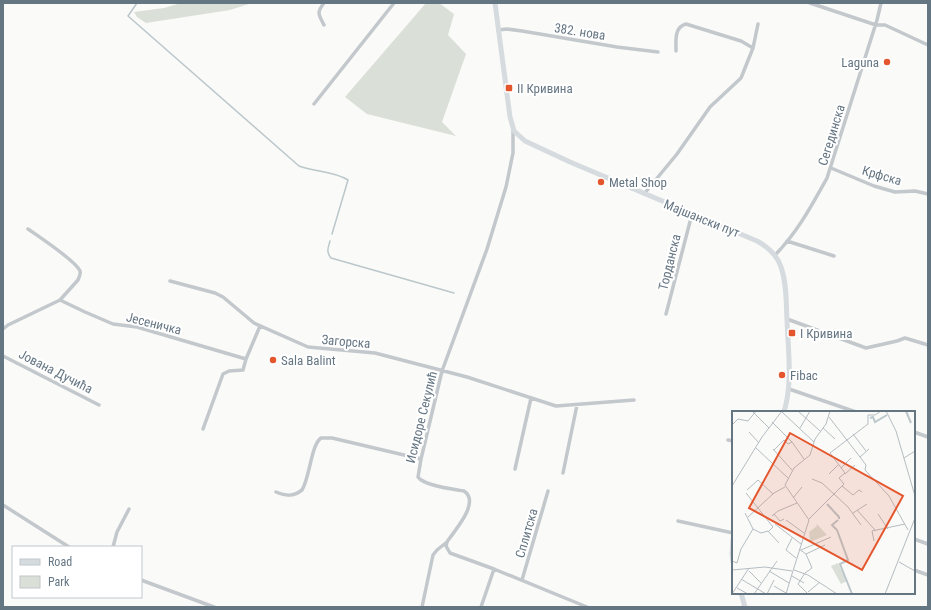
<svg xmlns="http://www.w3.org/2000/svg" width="931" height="610" viewBox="0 0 931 610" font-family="'Roboto Condensed',sans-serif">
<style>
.green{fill:#dadfd7}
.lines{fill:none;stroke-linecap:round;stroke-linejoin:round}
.stream{stroke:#bbc7cb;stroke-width:1.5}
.street{stroke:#c3c8cc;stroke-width:3.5}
.secondary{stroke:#d6dbdf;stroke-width:5}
.poi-dot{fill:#e4572e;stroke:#fff;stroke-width:1.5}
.labels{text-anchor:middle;stroke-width:4;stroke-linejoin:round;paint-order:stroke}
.street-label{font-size:13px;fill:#657683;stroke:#fff}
.poi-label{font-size:13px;fill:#657683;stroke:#fff;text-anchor:start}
.inset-river{fill:none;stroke:#bbc7cb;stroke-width:2}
.inset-road{fill:none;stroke:#b5bdc2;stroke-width:1}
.view{fill:#e4572e;fill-opacity:0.15;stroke:#e4572e;stroke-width:2}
.inset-edge{fill:none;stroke:#657683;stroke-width:2}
</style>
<rect width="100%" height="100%" fill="#fafaf8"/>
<path class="green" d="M181 3H252L230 10 146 23 137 17 134 12 164 8Z
M426 3H439L454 14 448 35 466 54 442 122 456 136 367 114 345 97Z"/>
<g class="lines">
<path class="stream" d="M137 3 128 16 299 166C315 172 334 171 348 180L332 234
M330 241C328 248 326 252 331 258L454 293"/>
<path class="street" d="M324 3C316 13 319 15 324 25
M810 3 876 25H885L928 45
M498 30 507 29 522 31 617 47 658 52
M676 51C676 41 674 27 686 24L741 41 753 48
M314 104 394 3
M513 130V153L506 187 487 249 442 371 421 459 418 477C424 486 453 489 464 491 481 502 454 531 447 542L446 546 450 553 494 569 587 607
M831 168 874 186 895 192 915 191 928 194
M644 194 677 154 710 107 741 78 753 48 758 24
M787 241 834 256
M775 255C797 233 812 205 827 178L877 20 881 3
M170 281 215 293 223 297 254 323 308 347 375 353 467 377 556 406 634 400
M60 300 85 312 113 324 137 327 246 359
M666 314 692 214
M787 319 866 348 897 341 905 338 928 345
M3 329 8 325 60 300 78 280C79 277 81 274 80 271 76 261 38 236 28 229
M3 356 99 405
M789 389 856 412
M203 429 223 374 229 371 243 370 246 359 260 326
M914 432 928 437
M728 440 733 441
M515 469 531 398
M563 473 577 405
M276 492C286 496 293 497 302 490 310 477 311 445 321 438H332L421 459
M3 505 69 547
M678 521 733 533
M914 539 928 544
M113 547 117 532 129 509
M914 570 928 575
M141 580 214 607
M522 580 548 491
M422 607 433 555 437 550 447 542
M481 607 494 569"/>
<path class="secondary" d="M495 3 510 117 514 131 525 141 570 162 757 241C768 247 777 255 781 267 787 284 786 303 787 320 788 350 793 382 784 412
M733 539 732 554 733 562
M741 593 745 607"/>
</g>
<g class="poi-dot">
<circle cx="887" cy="62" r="4"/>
<rect x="505" y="84" width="8" height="8" rx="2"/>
<circle cx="601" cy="182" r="4"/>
<rect x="788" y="329" width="8" height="8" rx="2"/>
<circle cx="273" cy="360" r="4"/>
<circle cx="782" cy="375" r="4"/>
</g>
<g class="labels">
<g class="street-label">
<text transform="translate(580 31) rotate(9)" y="5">382. нова</text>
<text transform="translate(831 135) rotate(-73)" y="5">Сегединска</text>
<text transform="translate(882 175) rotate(16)" y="5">Крфска</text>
<text transform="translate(702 218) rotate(22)" y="5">Мајшански пут</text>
<text transform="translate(669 262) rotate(-76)" y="5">Торданска</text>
<text transform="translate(154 323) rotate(14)" y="5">Јесеничка</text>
<text transform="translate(346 341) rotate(5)" y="5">Загорска</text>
<text transform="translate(56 371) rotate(27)" y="5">Јована Дучића</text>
<text transform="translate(421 417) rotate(-76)" y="5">Исидоре Секулић</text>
<text transform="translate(526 533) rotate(-74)" y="5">Сплитска</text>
</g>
<g class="poi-label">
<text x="879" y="67" text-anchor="end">Laguna</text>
<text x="517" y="93">II Кривина</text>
<text x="609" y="187">Metal Shop</text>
<text x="800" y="338">I Кривина</text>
<text x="281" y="365">Sala Balint</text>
<text x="790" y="380">Fibac</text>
</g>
</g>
<g transform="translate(732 411)">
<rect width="183" height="183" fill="#fafaf8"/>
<path d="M84 112 95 124 78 131 77 121 85 115ZM106 152 115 170 109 173 99 155Z" fill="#dadfd7"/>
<path class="inset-river" d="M174 0 179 12M138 7 141 6 143 11 155 4M95 93 107 106V108M106 109 100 114 105 119 116 149 108 153 120 183"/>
<path class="inset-road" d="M20 0 37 17M66 0 88 20M154 0 164 20 183 85M50 1 82 31M97 6 128 46 134 54 133 59 157 85 176 119M40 11 60 31M0 14 6 8 16 10 24 0M68 17 78 0M91 17 103 28M17 21 27 32M121 23 134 40M24 37 56 67M41 38 60 59M42 39 52 29 56 33 60 31 72 48M128 46 137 38M172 47 183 40M109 57 119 47M97 63 106 54M113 63 123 54M80 68 90 72 116 96 129 114M0 75 30 26 50 0M110 75 121 84 127 79 130 81M15 79 26 69 41 83M14 82 41 116 36 121M61 87 70 76M125 99 143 119M121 102 135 93M42 103 48 110 52 108M146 103 156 118M40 105 46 100 65 92M16 106 42 82 53 76M77 108 112 73 107 67 113 62 98 42 136 13V4H143L149 0M54 109 72 122M43 113 69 133M21 118 29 122 36 120 47 132M60 127 54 139 64 147M142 130 140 120 173 113M67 138 74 143 80 157 73 162 66 173 76 183M69 139 99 126M74 143 93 134M0 150 5 152 9 138 21 118 13 102M167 151 183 160M0 159 33 156 60 160M62 159 76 164 105 183M17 160 29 172M37 160 57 172M60 163 77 109 53 74 62 57 78 44 83 28 94 13 98 0M60 165 72 172M9 168 34 183M42 175 54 182M5 177 16 183M76 181 88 171M0 183 17 157M22 183 45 150M35 183 42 169M54 183 60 163M153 183 183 107"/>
<path class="view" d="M58 22 171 85 130 159 17 97Z"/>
<rect width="183" height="183" class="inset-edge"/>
</g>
<rect width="931" height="610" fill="none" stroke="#657683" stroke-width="8"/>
<rect x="12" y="546" width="130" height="52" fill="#ffffff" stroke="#c1c8cd"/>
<rect x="20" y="559" width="20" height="6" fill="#d6dbdf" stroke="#c1c8cd"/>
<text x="48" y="566" font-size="12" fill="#657683">Road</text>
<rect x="20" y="576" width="20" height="12" fill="#dadfd7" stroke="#c1c8cd"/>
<text x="48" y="586" font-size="12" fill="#657683">Park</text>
</svg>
